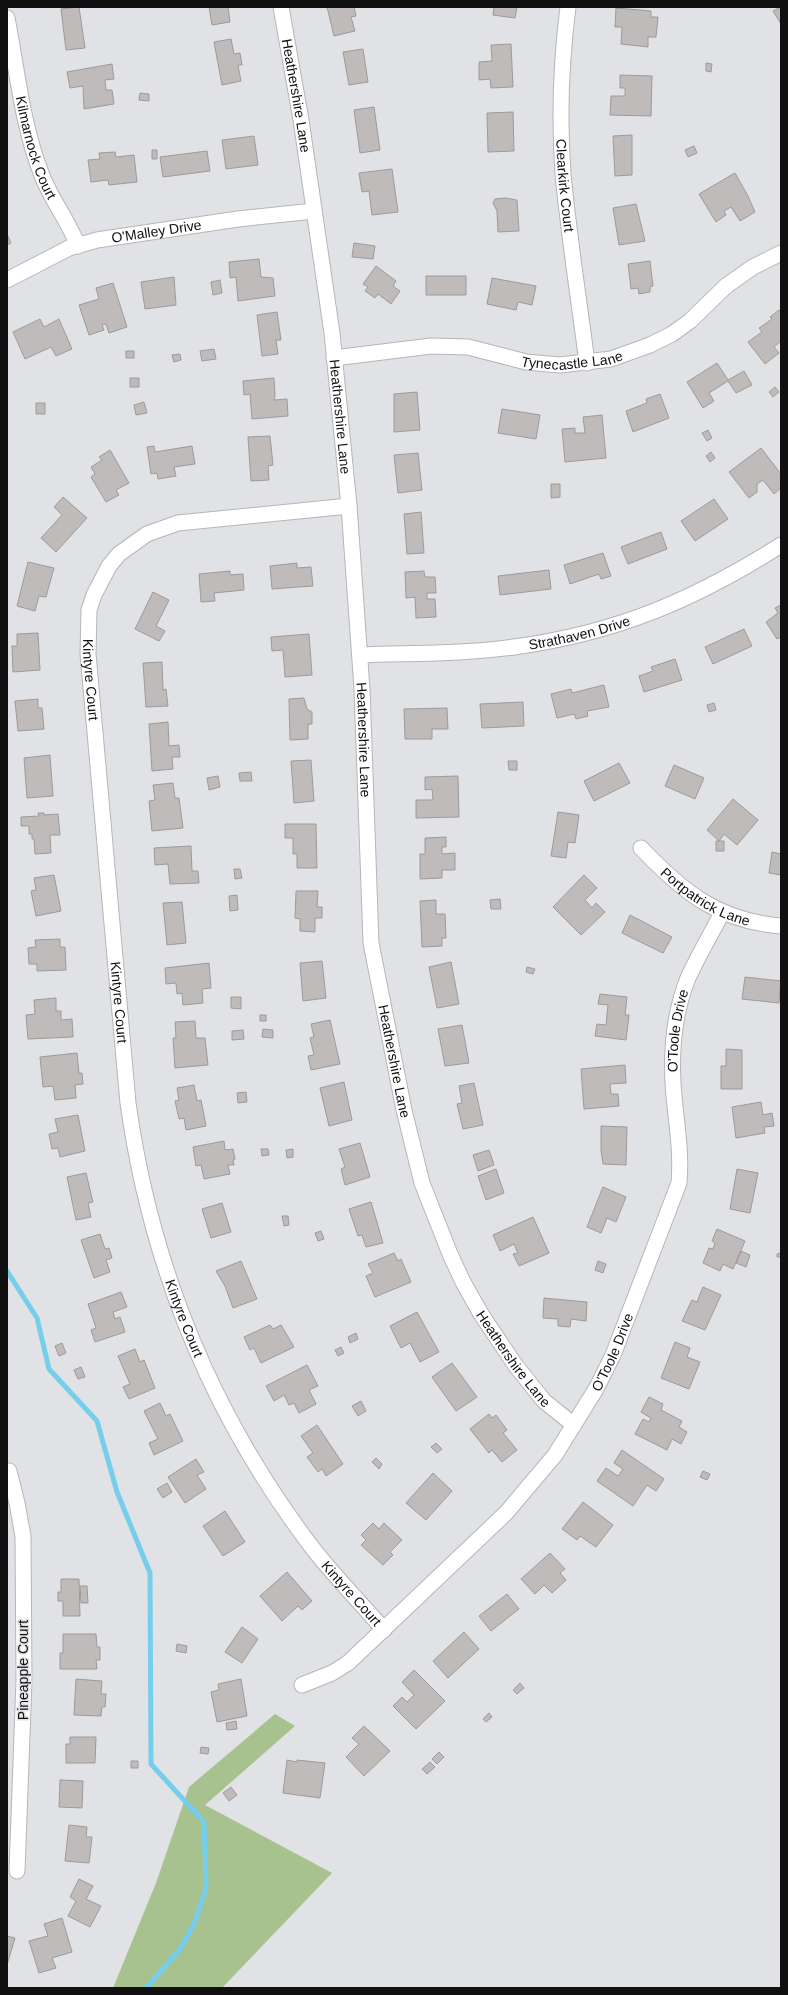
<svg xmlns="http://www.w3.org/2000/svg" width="788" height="1995" viewBox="0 0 788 1995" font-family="Helvetica,sans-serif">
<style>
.green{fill:#a7c18f}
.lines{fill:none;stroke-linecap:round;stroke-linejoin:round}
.stream{stroke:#75ceeb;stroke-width:5}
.building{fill:#bfbbba;stroke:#9e9a99}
.minor-casing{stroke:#b5b6b9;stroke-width:17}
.minor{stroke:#fff;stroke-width:15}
.labels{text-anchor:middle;stroke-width:3;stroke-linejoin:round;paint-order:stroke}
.street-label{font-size:14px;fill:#101011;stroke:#e1e2e5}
</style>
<rect width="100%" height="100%" fill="#e1e2e5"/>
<path class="green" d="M275 1714 295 1726 205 1805 332 1873 222 1988H113L156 1883 189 1787Z"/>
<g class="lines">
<path class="stream" d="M7 1271 37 1318 49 1369 97 1421 117 1492 150 1573 151 1764 204 1822 206 1888 194 1924 181 1948 146 1988"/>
</g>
<path class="building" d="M79 7 85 48 66 50 61 9Z
M209 7H228L230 22 212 25Z
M327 7H354L356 16 351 17 355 31 334 36Z
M494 7H517L515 18 493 15Z
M781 7V24L773 11Z
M616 8 651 11V17H658L656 37H648V47L621 44 622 27H615Z
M231 39 234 54 240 53 242 65H238L241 81 222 85 214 42Z
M511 44 513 87 491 88 490 79 479 80V62L492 61 491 45Z
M363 49 368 82 349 85 343 52Z
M706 63 712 64 711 72 706 71Z
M112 64 114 79 105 80 106 90H112L114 104 84 109 83 86 70 88 67 72Z
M620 75 652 76 651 116 610 115 611 96H625V88H620Z
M140 93 149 94V101L139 100Z
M374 107 380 150 360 153 354 110Z
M513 112 514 151 488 152 487 113Z
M632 135V175L615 176 613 136Z
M254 136 258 165 226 169 222 140Z
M694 146 697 153 688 157 685 150Z
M152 150H157V159H152Z
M207 151 210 171 163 177 160 157Z
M115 152 116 157 134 155 137 182 109 185 108 180 91 182 88 160 100 159 99 153Z
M392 169 398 212 372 215 369 191 362 192 359 173Z
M735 173 748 196 755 212 740 221 731 207 724 211 726 215 716 222 699 194Z
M505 198 517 200 519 231 498 232 497 211 493 203 495 199Z
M636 204 645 241 619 245 613 208Z
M7 234 11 243 7 245Z
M354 243 375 246 373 259 352 257Z
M259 259 261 277 273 278 275 296 238 301 236 277 230 278 229 262Z
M650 261 653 286 650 287V292L639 294 638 288 631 289 628 264Z
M376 266 396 281 393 286 400 291 391 304 378 294 375 298 365 291 368 287 363 284Z
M426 276H466V295H426Z
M174 277 176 305 145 309 141 282Z
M492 278 536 286 532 305 518 302 516 310 487 304Z
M220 280 222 293 213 295 211 282Z
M113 283 127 327 109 333 106 324 102 325 104 330 89 335 79 305 99 299 96 288Z
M779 310 781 312V341L774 347 779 353 765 364 748 342 762 332 759 328 772 319 770 317Z
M277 312 281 340H276L278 354 262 356 257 315Z
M40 319 44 327 59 319 72 349 56 356 51 347 25 359 13 332Z
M214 349 216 359 202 361 200 351Z
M126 351H134V358H126Z
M180 354 181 360 174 362 172 355Z
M717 363 728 380 744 371 752 385 736 393 728 381 709 393 714 401 703 408 687 382Z
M130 378H139V387H130Z
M274 378 275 396 274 400 287 399 288 416 252 419 250 394 244 395 243 381Z
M775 387 779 392 773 397 769 392Z
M417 392 420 430 394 432V394Z
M660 394 669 418 633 432 626 411 647 403 646 399Z
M144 402 147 413 136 415 134 405Z
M36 403H45V414H36Z
M502 409 540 415 536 439 498 433Z
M602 415 606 458 565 462 562 429 575 428V433H585L583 417Z
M708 430 712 438 707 441 702 433Z
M270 436 273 465 268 466 269 480 251 481 248 437Z
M154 446 155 452 192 446 195 464 174 467 176 476 158 479 157 473 151 474 147 447Z
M761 448 781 474V488L774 494 763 480 757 484V492L749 498 729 472Z
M110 450 129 483 116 490 119 495 106 502 91 477 95 474 91 467 102 460 99 457Z
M711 452 715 458 710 462 706 456Z
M418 453 422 490 398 493 394 455Z
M551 484H560V497L551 498Z
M63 497 87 518 56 552 41 538 62 515 54 507Z
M714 499 728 519 695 541 681 521Z
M421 512 424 553 407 554 404 514Z
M661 532 667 549 628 564 621 547Z
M603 553 611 576 601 579 599 574 570 584 564 565Z
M28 562 54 568 46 597 39 596 35 611 17 606Z
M297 563V568L311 567 313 586 272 589 270 566Z
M549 570 551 589 500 595 498 576Z
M230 571V575L243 574 244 590 214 593 215 601 201 602 199 574Z
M424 571 425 577H435L436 593H427V599H435L436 617 416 618 415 597 406 598 405 572Z
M153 592 169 600 156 626 165 631 159 641 135 629Z
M781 605V637L777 639 766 622 778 613 775 608Z
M744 629 752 646 713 664 705 647Z
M38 633 40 670 13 672 12 646H17V634Z
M309 634 312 675 285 677 283 650 272 651 271 637Z
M675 659 682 680 644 692 639 676 653 671 651 667Z
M162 662 163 690 166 689 168 706 146 707 143 663Z
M604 685 609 707 587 711 588 716 576 719 574 714 557 718 551 694 571 689 572 693Z
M304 698 307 709 312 712V724H308V739L290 740 289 699Z
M38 699V708H42L44 729 18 731 15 701Z
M523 702 524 726 482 728 480 704Z
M714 703 716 710 709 712 707 705Z
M447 708 448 729H432V739H405L404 709Z
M168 722 169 746 179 745 180 757H172L173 769 152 771 149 724Z
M50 755 53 796 27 798 24 758Z
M311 760 314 801 294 803 291 761Z
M508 761H517V770H509Z
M619 763 630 783 594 801 584 781Z
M674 765 704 778 695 799 665 786Z
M251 772 252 781H240L239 773Z
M218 776 220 787 209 790 207 778Z
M458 776 459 817 416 818V800H433L432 789 425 790V777Z
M173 783 175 798H179L183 828 152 831 149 801 155 800 153 785Z
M733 799 758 820 737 845 724 834 719 841 707 830Z
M558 812 579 815 575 843 568 842 566 858 551 856Z
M38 813H44V815L58 814 60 835H50L51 853 35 854 34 839H32V834H29V826H21V817L39 816Z
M285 824H316L317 868H297V854H293V838H285Z
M446 837V847H442V854L455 853V870H442V878L420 879V854H425V838Z
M716 841H724V851H716Z
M191 846 192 871H198L199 883 170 884 168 864 155 865 154 848Z
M772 852 781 854V875L769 873Z
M234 869H240L242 878 235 879Z
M54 875 61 911 36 916 31 891 36 890 34 878Z
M584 875 597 888 585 900 592 908 596 903 605 912 581 935 553 907Z
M296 891H318L317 907H322V918H315V932L300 931V919L295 918Z
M237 895 238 910 230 911 229 896Z
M500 899 501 909H491L490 900Z
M436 900V914H445L446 938H442V946L422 947 420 901Z
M182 902 186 943 167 945 163 903Z
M630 915 672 937 663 953 622 933Z
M60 939V947H65L66 970 37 971V964H29L28 948 36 947 35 940Z
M322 961 326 998 303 1001 300 963Z
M451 962 459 1004 437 1008 429 967Z
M209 963 211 988 202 989 203 1003 183 1005 182 993 177 994 176 983 166 984 165 968Z
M527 967 535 969 533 974 526 972Z
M745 977 781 981 779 1003 742 999Z
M600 994 627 997 625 1015H629L626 1040 595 1036 597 1024 606 1025 608 1005 598 1004Z
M231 997H241V1009L231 1008Z
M56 998V1011H61V1020L72 1019 73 1037 28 1039 26 1015 35 1014 34 1000Z
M260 1015H266V1021H260Z
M330 1020 340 1064 311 1070 308 1056 314 1055 310 1038 314 1037 311 1024Z
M195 1021 196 1038H205L208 1065 175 1068 173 1038H176L175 1022Z
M462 1025 469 1063 445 1066 438 1029Z
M263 1029 273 1030V1038L262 1037Z
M243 1030 244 1039 232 1040V1031Z
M726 1049 742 1050V1089H721V1066H726Z
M77 1053 79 1073H82L83 1084 75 1085 76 1098 55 1100 53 1086 43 1087 40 1057Z
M625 1065 626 1083 610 1084 611 1094H618L619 1106 584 1109 581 1069Z
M344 1082 352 1120 329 1126 320 1088Z
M474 1083 483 1125 463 1129 457 1104 462 1103 459 1086Z
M194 1085 197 1101 201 1100 206 1126 186 1130 184 1118 179 1119 175 1101 179 1100 177 1088Z
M246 1092 247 1102 238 1103 237 1093Z
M761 1102 763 1115 772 1113 774 1126 764 1127 765 1133 736 1138 732 1107Z
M78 1115 85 1151 60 1157 58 1148 52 1149 49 1134 58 1132 55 1119Z
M601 1126 627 1127 626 1165 603 1164 601 1150Z
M224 1141 225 1150 233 1149 235 1159 233 1160 234 1165H228L230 1174 204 1179 201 1165 196 1166 193 1147Z
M360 1143 370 1177 345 1185 341 1169 345 1167 339 1149Z
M261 1149H268L269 1155 262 1156Z
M293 1149V1157L287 1158 286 1150Z
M489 1150 494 1165 478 1171 473 1155Z
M496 1169 504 1193 486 1200 478 1176Z
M737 1169 758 1173 750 1213 730 1209Z
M86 1173 93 1202 88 1203 91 1217 76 1220 67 1177Z
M603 1187 626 1197 616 1222 607 1218 601 1233 587 1227Z
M371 1202 383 1243 366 1247 362 1235 358 1236 349 1209Z
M222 1203 231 1232 211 1238 202 1209Z
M282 1216H288L289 1225 284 1226Z
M533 1217 549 1253 519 1266 513 1254 518 1253 514 1244 500 1251 493 1235Z
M717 1229 745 1241 733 1269 723 1264 720 1271 703 1263 709 1248 713 1249 715 1243 712 1241Z
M321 1231 324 1239 318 1241 315 1233Z
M100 1234 105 1249 109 1248 112 1258 106 1260 110 1272 94 1278 81 1240Z
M741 1251 750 1255 746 1267 736 1263Z
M394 1253 398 1261 401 1259 411 1282 375 1297 366 1276 373 1273 368 1264Z
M781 1253V1257H777V1254Z
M241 1261 257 1299 233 1308 225 1286 216 1271Z
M598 1261 606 1264 603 1273 595 1270Z
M703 1287 721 1295 705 1330 682 1321 692 1300 697 1302Z
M121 1292 127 1307 113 1312 115 1319 120 1317 125 1332 95 1342 91 1330 96 1328 88 1304Z
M544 1298 587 1302 586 1321 571 1319 570 1327 558 1326V1319L543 1318Z
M417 1312 439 1352 420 1362 410 1343 401 1348 390 1326Z
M270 1325 273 1329 281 1325 294 1347 261 1363 254 1348 250 1350 244 1337Z
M356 1333 358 1339 350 1343 348 1337Z
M675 1342 690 1348 687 1357 700 1362 689 1389 661 1378Z
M62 1343 66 1353 59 1356 55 1346Z
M341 1347 344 1353 338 1356 335 1350Z
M135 1349 140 1362 144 1360 155 1388 129 1399 123 1387 130 1384 118 1356Z
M452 1363 477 1397 456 1411 432 1377Z
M307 1365 318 1386 309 1390 316 1404 299 1413 294 1403 289 1405 284 1395 274 1401 266 1386Z
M81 1367 85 1377 78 1379 74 1370Z
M649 1397 663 1404 661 1410 682 1421 679 1427 687 1432 681 1444 672 1439 667 1450 635 1434 643 1419 649 1422 651 1418 641 1412Z
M361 1401 366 1411 358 1416 352 1406Z
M160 1403 166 1416 170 1414 183 1441 154 1455 149 1443 158 1439 144 1411Z
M489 1414 492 1418 496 1415 507 1430 503 1433 517 1450 502 1462 492 1450 489 1453 470 1429Z
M317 1425 343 1464 326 1476 322 1469 318 1472 307 1457 313 1453 301 1436Z
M436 1443 442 1449 437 1453 431 1447Z
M622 1450 664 1479 656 1491 647 1485 633 1506 597 1481 606 1468 618 1476 623 1469 614 1463Z
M376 1458 382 1464 379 1469 372 1462Z
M196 1459 204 1472 197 1475 206 1489 185 1503 168 1477Z
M703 1471 710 1474 707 1480 700 1477Z
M433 1473 452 1491 426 1520 406 1503Z
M167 1483 172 1492 163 1498 157 1489Z
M583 1502 613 1525 596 1547 580 1536 577 1540 562 1529Z
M225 1511 245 1542 223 1556 203 1526Z
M373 1523 379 1529 384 1523 402 1540 390 1552 393 1555 383 1565 361 1545 366 1540 361 1535Z
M550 1553 565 1569 560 1573 566 1580 552 1593 544 1585 535 1594 521 1579Z
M287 1572 312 1601 302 1610 298 1606 282 1621 260 1596Z
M61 1579H79L80 1616H63V1601H58V1592H61Z
M80 1586H87L88 1603H81Z
M507 1594 519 1609 491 1631 479 1616Z
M242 1627 258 1639 242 1663 225 1652Z
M464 1632 479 1649 448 1678 433 1661Z
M63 1634H96L97 1647H100V1660H96L97 1669H60V1653H63Z
M177 1644 187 1646 186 1653 176 1651Z
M414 1670 445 1701 416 1729 393 1706 402 1697 407 1702 414 1695 402 1682Z
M76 1679 102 1681 101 1694H106L105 1707H102L101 1716 74 1715Z
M241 1679 247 1716 217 1722 211 1692 219 1690 218 1684Z
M520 1683 524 1688 517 1694 513 1690Z
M489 1713 492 1717 486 1722 483 1719Z
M236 1721 237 1729 227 1730 226 1723Z
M364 1726 390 1751 364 1776 346 1757 359 1744 352 1738Z
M70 1737H96L95 1763H66V1744H70Z
M201 1747 209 1748 208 1754 200 1753Z
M439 1752 444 1757 437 1764 432 1759Z
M287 1760 297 1762V1760L325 1763 320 1798 283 1793Z
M131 1761H138V1768H131Z
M430 1762 435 1767 427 1774 422 1769Z
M60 1780 83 1781 82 1808 59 1807Z
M231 1787 237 1795 229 1801 223 1793Z
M69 1825 87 1827 86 1837H92L89 1863 65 1861Z
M79 1879 93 1886 86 1899 101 1906 90 1927 68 1916 76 1901 70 1897Z
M62 1918 72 1952 52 1958 56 1968 39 1973 29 1941 48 1936 44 1924Z
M7 1936 15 1938 7 1965Z"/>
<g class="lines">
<defs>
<g id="minor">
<path id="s1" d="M281 7 301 120 332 333 349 506 362 689 371 943 404 1110 422 1183 450 1254 463 1282 481 1314 516 1366 544 1401 574 1425"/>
<path id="s2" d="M568 7C561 62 559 118 563 174 569 237 579 300 587 363"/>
<path id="s3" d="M7 18C17 69 22 124 41 173 50 198 68 220 78 246"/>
<path id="s4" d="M7 280 69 248 97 240 238 219 314 211"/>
<path id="s5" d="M334 358 431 346 468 347 526 362 560 365 611 359 650 345 672 334 690 321 726 286 753 267 781 253"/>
<path id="s6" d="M349 506 178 523 147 534 119 554 109 566 94 595 89 610 88 654 128 1103C151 1267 213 1418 314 1550 336 1578 361 1603 384 1630"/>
<path id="s7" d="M360 655C411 653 464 654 514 647 617 633 694 600 781 545"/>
<path id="s8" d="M641 848C683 892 718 921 781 926"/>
<path d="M9 1471 17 1503 23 1536 24 1681 17 1871"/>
<path id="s9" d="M302 1685 332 1673 348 1663 506 1513 555 1455 596 1389 613 1355 679 1183C682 1147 675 1118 673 1083 671 1048 675 1011 688 978 698 956 711 934 722 913"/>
</g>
</defs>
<use href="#minor" class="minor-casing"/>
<use href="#minor" class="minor"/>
</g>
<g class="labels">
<g class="street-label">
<text dy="5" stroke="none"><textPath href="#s1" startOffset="90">Heathershire Lane</textPath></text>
<text dy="5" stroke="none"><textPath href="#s3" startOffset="133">Kilmarnock Court</textPath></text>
<text dy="5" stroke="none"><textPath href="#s2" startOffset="179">Clearkirk Court</textPath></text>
<text dy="5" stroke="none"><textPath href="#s4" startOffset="159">O'Malley Drive</textPath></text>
<text dy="5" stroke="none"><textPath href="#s5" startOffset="241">Tynecastle Lane</textPath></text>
<text dy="5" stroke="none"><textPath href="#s1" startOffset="414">Heathershire Lane</textPath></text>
<text dy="5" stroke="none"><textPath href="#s7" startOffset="221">Strathaven Drive</textPath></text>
<text dy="5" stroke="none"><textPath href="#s6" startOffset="373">Kintyre Court</textPath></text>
<text dy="5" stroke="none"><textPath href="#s1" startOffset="738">Heathershire Lane</textPath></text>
<text dy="5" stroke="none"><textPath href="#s8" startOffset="82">Portpatrick Lane</textPath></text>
<text dy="5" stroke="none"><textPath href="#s6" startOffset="697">Kintyre Court</textPath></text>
<text dy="5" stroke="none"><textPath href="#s9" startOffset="798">O'Toole Drive</textPath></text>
<text dy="5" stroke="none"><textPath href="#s1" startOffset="1062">Heathershire Lane</textPath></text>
<text dy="5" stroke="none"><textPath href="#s6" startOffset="1021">Kintyre Court</textPath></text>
<text dy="5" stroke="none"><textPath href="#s9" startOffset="463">O'Toole Drive</textPath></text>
<text dy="5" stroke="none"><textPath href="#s1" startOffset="1386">Heathershire Lane</textPath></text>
<text dy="5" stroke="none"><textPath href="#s6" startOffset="1345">Kintyre Court</textPath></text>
<text transform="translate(23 1670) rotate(-90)" y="5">Pineapple Court</text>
</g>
</g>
<rect width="788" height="1995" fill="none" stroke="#101011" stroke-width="16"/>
</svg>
